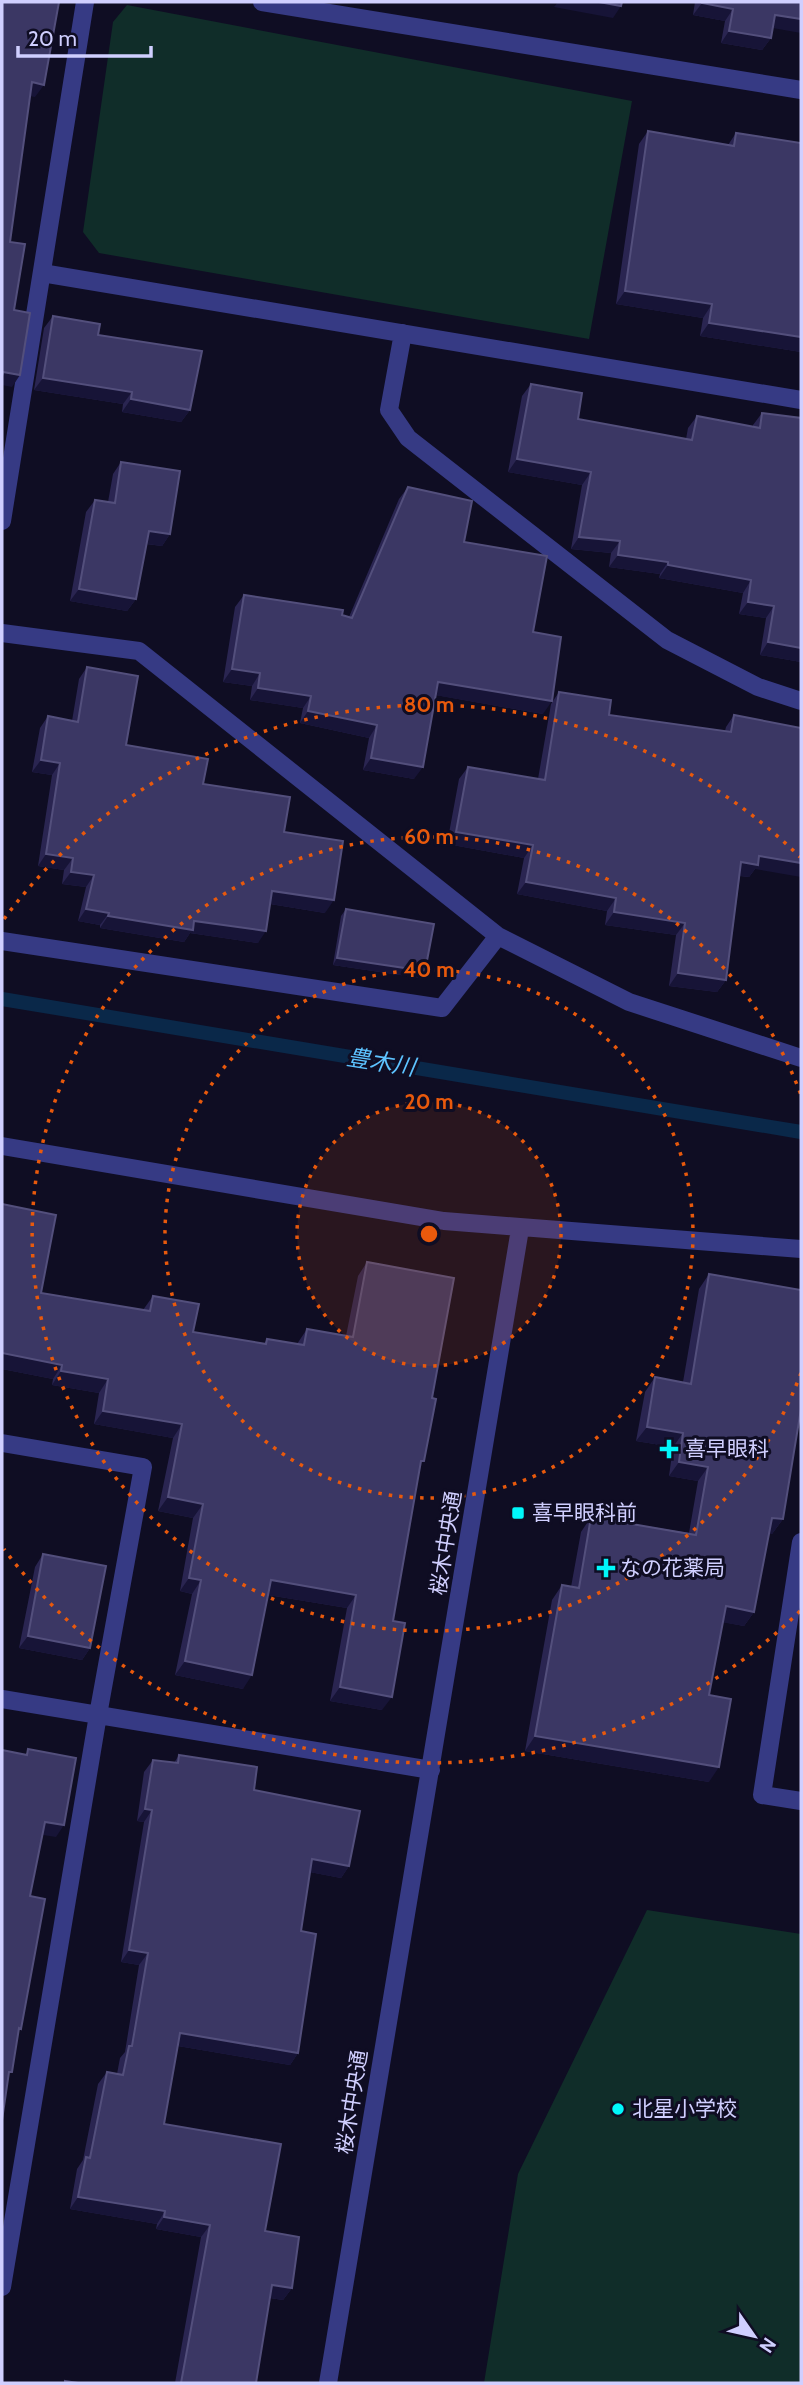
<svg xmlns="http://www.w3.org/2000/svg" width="803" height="2385" viewBox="0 0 803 2385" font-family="Cabin,'Noto Sans JP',sans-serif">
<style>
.green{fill:#102d29}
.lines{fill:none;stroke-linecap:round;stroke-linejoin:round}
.stream{stroke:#0a2849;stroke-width:14}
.minor{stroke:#363a84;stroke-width:18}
.wall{fill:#2a2551}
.shaded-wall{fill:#171437}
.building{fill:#3b3764;stroke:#534f7c;stroke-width:2}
.ring{fill:none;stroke:#e8590c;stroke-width:3.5;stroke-dasharray:3.5 7}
.poi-dot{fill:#00f7fa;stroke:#0f0d23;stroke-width:2.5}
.labels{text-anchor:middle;stroke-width:6;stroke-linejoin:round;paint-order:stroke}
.poi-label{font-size:21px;fill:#d0cfff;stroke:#0f0d23;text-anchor:start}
.street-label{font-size:21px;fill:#d0cfff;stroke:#0f0d23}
.water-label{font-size:23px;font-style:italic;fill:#5dc3ff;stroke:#0f0d23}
.centre{fill:#e8590c;stroke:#0f0d23;stroke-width:3.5}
.ring-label{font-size:21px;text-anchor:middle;font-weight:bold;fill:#e8590c;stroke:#0f0d23;stroke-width:6;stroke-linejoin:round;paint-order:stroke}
</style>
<rect width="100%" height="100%" fill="#0f0d23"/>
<path class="green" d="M127 5 632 101 589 339 99 253 83 232 113 22Z
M647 1910 801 1934V2383H484L518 2174Z"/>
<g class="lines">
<path class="stream" d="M2 999 801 1132"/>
<path class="minor" d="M262 2 801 90
M42 273 801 400
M403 333 389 410 408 438 667 640 758 687 801 701
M2 521 85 2
M2 633 139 651 498 936 629 1002 801 1058
M2 941 442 1008 498 936
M2 1146 444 1221 801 1249
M2 1443 143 1467 98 1715 2 2287
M801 1542 762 1795 801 1801
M2 1699 431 1770
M328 2383 520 1229"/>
</g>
<path class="wall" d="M695 2H801L773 28 771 38 762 50 721 43 725 21 693 15Z
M648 131 728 145 736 133 801 143V352L700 336 703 318 616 304 639 144Z
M53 316 98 335 190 410 181 422 122 412 123 404 34 390 44 328Z
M531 384 578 419 686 439 688 428 697 416 753 427V425L762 413 801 418V662L760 655 766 618 739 614 743 593 659 578 660 574 609 567 611 553 571 549 582 485 508 472 522 396Z
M121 462 170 534 162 546 146 544 136 599 127 611 70 601 86 512 95 500 108 502 113 474Z
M408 487 464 542 533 632 543 714 436 695 414 779 363 770 369 738 300 723 303 708 250 700 252 686 223 682 235 607 244 595 349 617 399 499Z
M87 667 126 745 203 784 284 832 325 913 270 904 258 943 190 933 184 942 100 928V925L78 921 86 887 62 884 64 870 38 866 52 775 32 772 40 728 48 716 72 721 79 679Z
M559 692 609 715 725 731 726 727 734 715 755 869 749 877 740 876 726 980 717 992 669 986 676 935 605 925 607 911 517 894 524 858 447 844 459 779 468 767 538 779 551 704Z
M346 909 425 971 420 978 333 965 341 916Z
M2 1204 41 1293 143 1310 153 1296 193 1332 264 1344 267 1339 297 1344 307 1329 346 1336 358 1276 367 1262 420 1467 393 1621 382 1710 330 1701 347 1608 268 1595 243 1689 175 1675 192 1594 180 1591 193 1518 158 1511 173 1438 94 1424 99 1393 52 1385 53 1379 2 1369Z
M709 1274 783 1519 772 1534 769 1533 754 1612 744 1626 723 1622 709 1695V1782L525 1751 552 1600 562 1585 571 1587 581 1532 591 1517 689 1533 698 1481 669 1476 673 1447 636 1441 645 1392 655 1377 683 1382 699 1289Z
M43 1554 90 1648 82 1660 19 1648 35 1567Z
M179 1755 254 1790 349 1866 341 1878 310 1872 301 1931 298 2053 290 2065 178 2046 164 2124 265 2231 292 2288 283 2300 270 2298 256 2383H258H175L201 2237 156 2229 157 2224 70 2209 77 2169 83 2160 98 2084 107 2072 117 2074 120 2058 125 2052 139 1965 121 1962 144 1822 137 1821 144 1772 153 1760 174 1763Z"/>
<path class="shaded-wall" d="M558 2H599L621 6 613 18 554 7Z
M702 3 733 9 725 21 693 15Z
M775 15 801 19V33L767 27Z
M729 31 771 38 762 50 721 43Z
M32 82 44 85 35 97 23 95Z
M625 291 712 304 703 318 616 304Z
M709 323 801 337V352L700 336Z
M3 372 20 375 12 387 2 385V374Z
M43 378 132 392 123 404 34 390Z
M131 399 190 410 181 422 122 412Z
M517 459 591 472 582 485 508 472Z
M149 531 170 534 162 546 140 543Z
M579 537 620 541 611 553 571 549Z
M618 555 668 562 660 574 609 567Z
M668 565 751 580 743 593 659 578Z
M79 589 136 599 127 611 70 601Z
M748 602 774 606 766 618 739 614Z
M768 642 801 648V662L760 655Z
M232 669 260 673 252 686 223 682Z
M438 682 552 701 543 714 429 694Z
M258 688 311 696 303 708 250 700Z
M308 711 377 725 369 738 300 723Z
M371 758 423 767 414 779 363 770Z
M41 760 60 763 52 775 32 772Z
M456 832 533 845 524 858 447 844Z
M46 854 73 858 64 870 38 866Z
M759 856 801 863V877L755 869 749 877 733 875 741 862Z
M71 872 94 875 86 887 62 884Z
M526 882 616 898 607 911 517 894Z
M272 891 334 900 325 913 264 903Z
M86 909 109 913 100 925 78 921Z
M614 912 685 923 676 935 605 925Z
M108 916 194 921 266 931 258 943 190 933 184 942 100 928Z
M337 958 425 971 420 978 333 965Z
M678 973 726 980 717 992 669 986Z
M2 1353 62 1365 53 1379 2 1369Z
M61 1371 108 1379 99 1393 52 1385Z
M103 1411 182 1424 173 1438 94 1424Z
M647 1427 683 1433 673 1447 636 1441Z
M679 1462 708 1467 698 1481 669 1476Z
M168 1497 203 1504 193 1518 158 1511Z
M772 1518 783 1519 772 1534 762 1532Z
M189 1578 201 1580 192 1594 180 1591Z
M271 1580 356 1595 347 1608 262 1594Z
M726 1606 754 1612 744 1626 715 1621Z
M28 1636 90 1648 82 1660 19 1648Z
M185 1661 252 1675 243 1689 175 1675Z
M340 1687 392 1697 382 1710 330 1701Z
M535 1736 719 1767 709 1782 525 1751Z
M145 1809 152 1810 144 1822 137 1821Z
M45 1822 64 1825 56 1837 37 1834Z
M312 1859 349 1866 341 1878 304 1871Z
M129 1950 148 1953 139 1965 121 1962Z
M180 2033 298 2053 290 2065 172 2045Z
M78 2197 165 2211 157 2224 70 2209Z
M164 2217 210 2225 201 2237 156 2229Z
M272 2285 292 2288 283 2300 264 2297Z"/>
<path class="building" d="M2 2H59L44 85 32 82 10 242 25 244 14 310 30 313 20 375 3 372 2 376Z
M599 2H622L621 6Z
M702 2H801V19L775 15 771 38 729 31 733 9 702 3Z
M648 131 734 146 736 133 801 143V337L709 323 712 304 625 291Z
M53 316 100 324 98 335 202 351 190 410 131 399 132 392 43 378Z
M531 384 582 393 578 419 692 440 697 416 760 428 762 413 801 418V648L768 642 774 606 748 602 751 580 668 565V562L618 555 620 541 579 537 591 472 517 459Z
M121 462 180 471 170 534 149 531 136 599 79 589 95 500 115 503Z
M408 487 472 501 464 542 547 556 533 632 561 637 552 701 438 682 423 767 371 758 377 725 308 711 311 696 258 688 260 673 232 669 244 595 343 610 342 615 352 618Z
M87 667 138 676 126 745 208 759 203 784 290 797 284 832 343 841 334 900 272 891 266 931 194 921 193 930 108 916 109 913 86 909 94 875 71 872 73 858 46 854 60 763 41 760 48 716 78 722Z
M559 692 611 700 609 715 731 732 734 715 801 728V863L759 856 758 865 741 862 726 980 678 973 685 923 614 912 616 898 526 882 533 845 456 832 468 767 545 780Z
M346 909 434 924 425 971 337 958Z
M2 1204 56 1215 41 1293 150 1311 153 1296 199 1304 193 1332 266 1344 267 1339 304 1345 307 1329 353 1337 367 1262 454 1278 432 1398 436 1399 424 1461H421L393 1621 405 1623 392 1697 340 1687 356 1595 271 1580 252 1675 185 1661 201 1580 189 1578 203 1504 168 1497 182 1424 103 1411 108 1379 61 1371 62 1365 2 1353Z
M709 1274 801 1290V1409L783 1519 772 1518 754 1612 726 1606 709 1695 731 1699 719 1767 535 1736 562 1585 579 1588 591 1517 696 1535 708 1467 679 1462 683 1433 647 1427 655 1377 691 1384Z
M43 1554 106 1566 90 1648 28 1636Z
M28 1749 76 1758 64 1825 45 1822 30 1896 45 1899 21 2029 19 2028 12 2072H9L2 2120V1750L27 1755Z
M179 1755 257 1767 254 1790 360 1811 349 1866 312 1859 301 1931 316 1934 298 2053 180 2033 164 2124 281 2144 265 2231 299 2237 292 2288 272 2285 256 2383H258H181L210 2225 164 2217 165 2211 78 2197 86 2157 90 2158 107 2072 123 2075 129 2046H132L148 1953 129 1950 152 1810 145 1809 153 1760 178 1763Z
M65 2381 78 2383H65Z"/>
<circle cx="429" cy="1234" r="132" fill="#e8590c" fill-opacity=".12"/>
<g class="ring">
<circle cx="429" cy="1234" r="132"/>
<circle cx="429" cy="1234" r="264"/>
<path d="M801 1373A397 397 0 1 1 801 1095"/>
<path d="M800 1611A529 529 0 0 1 4 1549M4 919A529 529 0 0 1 800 857"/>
</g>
<g class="poi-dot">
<path d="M665.5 1438.5h7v7h7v7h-7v7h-7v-7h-7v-7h7z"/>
<rect x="511" y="1506" width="14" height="14" rx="3.5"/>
<path d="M602.5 1557.5h7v7h7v7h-7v7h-7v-7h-7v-7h7z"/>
<circle cx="618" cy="2109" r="7"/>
</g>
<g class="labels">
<g class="poi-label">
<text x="685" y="1456">喜早眼科</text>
<text x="532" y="1520">喜早眼科前</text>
<text x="620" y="1575">なの花薬局</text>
<text x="632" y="2116">北星小学校</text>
</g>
<g class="street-label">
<text transform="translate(446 1543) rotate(-81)" y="7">桜木中央通</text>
<text transform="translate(352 2102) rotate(-81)" y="7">桜木中央通</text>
</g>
<g class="water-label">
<text transform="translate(381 1062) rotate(9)" y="8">豊木川</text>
</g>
</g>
<circle cx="429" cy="1234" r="10" class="centre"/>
<g class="ring-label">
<text x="429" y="712">80 m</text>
<text x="429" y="844">60 m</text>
<text x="429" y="977">40 m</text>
<text x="429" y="1109">20 m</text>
</g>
<rect width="803" height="2385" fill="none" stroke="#d0cfff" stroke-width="7"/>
<g transform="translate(754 2336) rotate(124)" stroke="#0f0d23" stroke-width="5" paint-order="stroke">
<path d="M0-5L12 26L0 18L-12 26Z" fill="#d0cfff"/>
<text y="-10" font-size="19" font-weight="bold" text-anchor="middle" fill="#d0cfff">N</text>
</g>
<path d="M18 46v10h133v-10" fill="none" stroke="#d0cfff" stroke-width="3.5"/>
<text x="28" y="46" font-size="21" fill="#d0cfff" stroke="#0f0d23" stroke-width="5" paint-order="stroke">20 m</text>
</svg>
